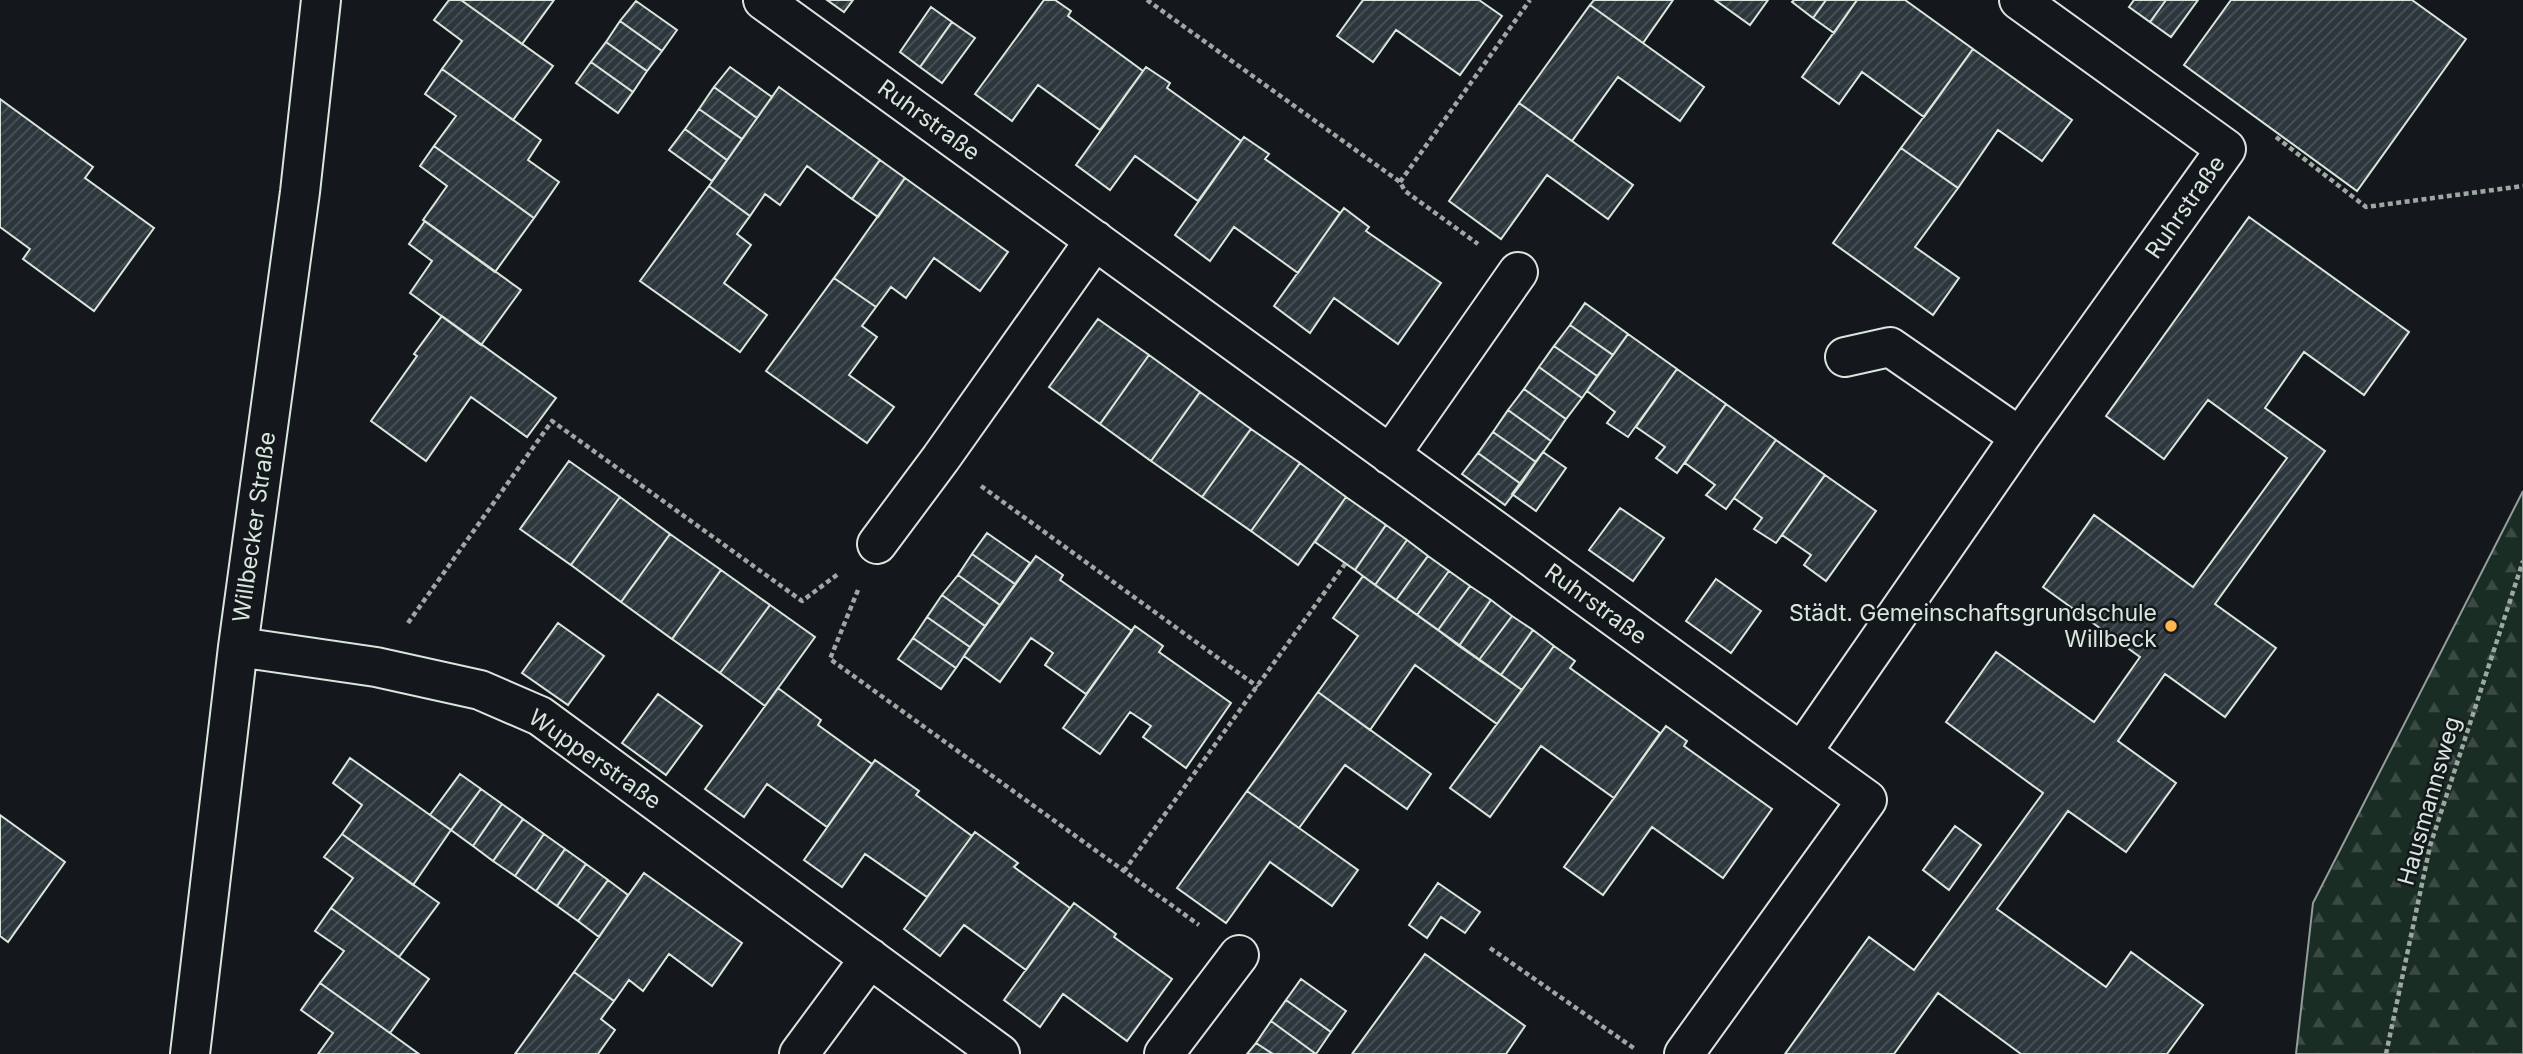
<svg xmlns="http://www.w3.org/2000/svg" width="2523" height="1054" viewBox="0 0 2523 1054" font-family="Inter,sans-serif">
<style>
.forest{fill:url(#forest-firs);stroke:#939e99;stroke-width:2}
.building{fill:url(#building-hatch);stroke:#d8e6dc;stroke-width:2}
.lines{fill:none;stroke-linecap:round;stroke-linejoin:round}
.minor-casing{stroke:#d8e6dc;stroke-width:42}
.path{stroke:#9da8a2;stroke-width:4.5;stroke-dasharray:5 3.5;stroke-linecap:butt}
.minor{stroke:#14181c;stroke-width:38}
.poi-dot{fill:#ffb74d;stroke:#14181c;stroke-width:2.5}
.labels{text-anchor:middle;stroke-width:5;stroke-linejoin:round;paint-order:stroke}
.street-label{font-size:23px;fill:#d8e6dc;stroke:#14181c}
.poi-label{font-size:23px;fill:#d8e6dc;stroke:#14181c;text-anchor:end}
</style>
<defs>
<pattern id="forest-firs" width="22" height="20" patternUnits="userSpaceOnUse" patternTransform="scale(1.75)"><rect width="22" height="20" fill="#1a2d24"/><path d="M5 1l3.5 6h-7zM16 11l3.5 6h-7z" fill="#3b4b43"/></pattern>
<pattern id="building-hatch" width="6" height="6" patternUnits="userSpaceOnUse" patternTransform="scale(1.75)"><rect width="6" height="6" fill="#2c363c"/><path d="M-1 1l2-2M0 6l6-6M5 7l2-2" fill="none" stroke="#4a5358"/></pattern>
</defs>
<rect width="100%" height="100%" fill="#14181c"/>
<path class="forest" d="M2523 491V1054H2296L2313 903Z"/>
<path class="building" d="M449 0H461L553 66 513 120 442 69 462 41 434 20Z
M461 0H554L522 44Z
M827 0H853L844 12Z
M1044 0H1055L1071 11 1068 16 1143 71 1100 130 1038 85 1012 121 975 94Z
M1363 0H1479L1502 16 1460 75 1396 30 1373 62 1337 36Z
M1594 0H1673L1643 43 1590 5Z
M1715 0H1768L1750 25Z
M1794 0H1826L1813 18 1792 2Z
M1826 0H1857L1834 33 1813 18Z
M1857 0H1905L1973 49 1924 117 1862 72 1839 104 1802 77Z
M2134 0H2166L2150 22 2129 7Z
M2166 0H2198L2171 37 2150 22Z
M2231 0H2412L2466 39 2357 191 2184 65Z
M636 1 677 30 662 51 620 21Z
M1590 5 1704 87 1680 121 1618 77 1572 141 1519 103Z
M931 7 952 22 920 67 900 52Z
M620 21 662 51 647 71 606 42Z
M952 22 975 38 942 83 920 67Z
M606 42 647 71 633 92 591 62Z
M1973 49 2072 120 2042 161 1998 130 1958 188 1901 148Z
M591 62 633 92 618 113 576 83Z
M730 67 772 97 757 118 714 87Z
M1146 67 1170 83 1167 88 1241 141 1198 201 1135 156 1110 190 1076 165Z
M442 69 541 140 528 160 559 182 534 218 434 146 456 116 425 94Z
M714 87 757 118 742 139 699 109Z
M779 87 880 160 852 199 807 166 780 205 765 194 750 216 709 186Z
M0 99 93 167 85 178 154 228 94 311 23 259 30 249 0 227Z
M1519 103 1633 185 1608 219 1547 175 1501 239 1449 201Z
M699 109 742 139 727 160 685 129Z
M685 129 727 160 712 181 669 150Z
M1244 137 1269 154 1265 159 1340 213 1298 273 1234 227 1210 261 1175 235Z
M434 146 534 218 495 272 423 220 447 186 420 166Z
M1901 148 1958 188 1915 247 1959 278 1933 315 1833 243Z
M880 160 905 178 878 217 852 199Z
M905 178 1008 252 980 291 934 258 906 298 891 287 876 307 834 278Z
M709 186 750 216 737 234 751 245 724 283 767 315 740 352 640 281Z
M1344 208 1369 227 1366 231 1441 283 1398 344 1334 298 1310 333 1274 306Z
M2249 217 2409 332 2364 395 2304 352 2265 408 2325 451 2215 604 2276 648 2225 717 2165 674 2118 741 2176 783 2126 852 2068 811 1997 909 2106 987 2131 952 2203 1005 2167 1054H2021L1938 993 1894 1054H1785L1869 937 1914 970 2043 793 1946 722 1996 652 2094 722 2140 657 2043 587 2094 515 2193 587 2287 458 2208 400 2164 459 2106 416Z
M425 221 521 290 481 345 410 293 432 261 409 244Z
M834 278 876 307 862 326 877 337 849 375 894 407 867 443 766 371Z
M1585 303 1628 334 1613 355 1570 325Z
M442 316 556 398 527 437 471 397 426 461 371 421 417 356 414 354Z
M1098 319 1149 355 1100 424 1049 387Z
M1570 325 1613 355 1597 376 1554 346Z
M1628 334 1677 369 1628 437 1607 423 1615 412 1587 391Z
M1554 346 1597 376 1582 398 1539 367Z
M1149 355 1200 392 1151 461 1100 424Z
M1539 367 1582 398 1566 419 1524 389Z
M1677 369 1726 404 1677 473 1656 458 1665 447 1636 427Z
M1524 389 1566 419 1551 441 1508 410Z
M1200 392 1251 429 1202 497 1151 461Z
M1726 404 1776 440 1726 509 1706 495 1715 485 1685 463Z
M1508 410 1551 441 1536 462 1493 432Z
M1251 429 1300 463 1251 531 1202 497Z
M1493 432 1536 462 1521 484 1478 453Z
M1776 440 1825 475 1776 543 1754 529 1762 518 1734 498Z
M1543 452 1566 468 1536 511 1512 494Z
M1478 453 1521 484 1505 505 1462 474Z
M569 461 620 497 571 565 520 529Z
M1300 463 1346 497 1298 565 1251 531Z
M1825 475 1876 511 1826 581 1804 565 1811 555 1782 535Z
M620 497 670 534 621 602 571 565Z
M1346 497 1386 525 1355 570 1315 542Z
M1620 508 1664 538 1633 581 1589 550Z
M1386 525 1407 540 1375 585 1355 570Z
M987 533 1030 563 1015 584 972 554Z
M670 534 721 570 672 639 621 602Z
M1407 540 1428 556 1396 600 1375 585Z
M972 554 1015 584 1000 605 958 575Z
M1036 556 1063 575 1060 580 1132 631 1086 694 1045 665 1053 653 1031 638 1000 682 964 656Z
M1428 556 1449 571 1417 615 1396 600Z
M721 570 770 605 720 673 672 639Z
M1449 571 1470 586 1438 630 1417 615Z
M958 575 1000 605 985 626 942 595Z
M1363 576 1522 690 1497 724 1415 665 1370 730 1318 692 1358 636 1333 618Z
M1716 579 1761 611 1731 653 1686 621Z
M1470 586 1491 600 1459 646 1438 630Z
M942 595 985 626 970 647 927 617Z
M1491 600 1512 616 1479 660 1459 646Z
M770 605 815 637 765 706 720 673Z
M1512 616 1533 630 1501 675 1479 660Z
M927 617 970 647 956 668 913 638Z
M558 623 604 656 568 705 522 673Z
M1135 626 1163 646 1159 652 1231 703 1186 768 1143 737 1151 726 1130 712 1100 754 1063 728Z
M1533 630 1554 646 1522 690 1501 675Z
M913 638 956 668 941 689 898 659Z
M1554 646 1575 661 1570 668 1660 733 1614 798 1541 746 1490 817 1450 788Z
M778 688 821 720 818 725 872 764 827 827 767 784 744 817 705 789Z
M1318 692 1431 774 1407 809 1345 765 1299 828 1247 791Z
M658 694 702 726 666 775 622 743Z
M1666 726 1687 741 1684 746 1772 809 1723 878 1652 827 1603 895 1564 867Z
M350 758 451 830 413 885 342 834 362 805 333 783Z
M875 760 919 791 916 795 972 836 927 897 865 854 842 887 804 860Z
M460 774 481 789 451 830 430 815Z
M481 789 502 804 473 846 451 830Z
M1247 791 1358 870 1332 906 1270 862 1226 923 1177 888Z
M502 804 523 819 493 861 473 846Z
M0 815 65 862 8 942 0 936Z
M523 819 544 834 515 876 493 861Z
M1955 826 1981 845 1949 890 1923 870Z
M975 832 1018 863 1014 867 1070 908 1026 970 964 925 940 956 904 929Z
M342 834 439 903 399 957 331 908 353 878 324 857Z
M544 834 565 849 536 891 515 876Z
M565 849 586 864 557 906 536 891Z
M586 864 608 880 578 921 557 906Z
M644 873 742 943 712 986 669 954 643 991 629 980 614 1001 574 972Z
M608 880 628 895 599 937 578 921Z
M1438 883 1480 912 1465 933 1441 917 1427 938 1409 925Z
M1074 903 1116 934 1114 937 1172 979 1127 1041 1063 994 1040 1027 1004 1000Z
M331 908 429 979 390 1033 320 983 344 951 315 931Z
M1425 954 1525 1026 1506 1054H1352Z
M574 972 614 1001 601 1019 615 1030 598 1054H515Z
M1301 979 1346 1011 1331 1032 1286 1000Z
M320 983 390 1033 419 1054H318L333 1033 301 1010Z
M1286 1000 1331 1032 1316 1054 1271 1021Z
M1271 1021 1316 1054H1273L1256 1043Z
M1256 1043 1273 1054H1247Z"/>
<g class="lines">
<defs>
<path id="minor" d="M763 0 1867 800 1684 1054
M1845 357 1890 347 2020 437
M1390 455 1518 272
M877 544 941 458 1095 240
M238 647 376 667 480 690 540 716 1000 1054
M1802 752 2020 437 2226 149 2019 0
M190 1054 238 647 300 192 321 0
M799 1054 870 958
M1164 1054 1239 955"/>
</defs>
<use href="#minor" class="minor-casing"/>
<path class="path" d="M1147 0 1400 182 1405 191 1478 244
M2276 137 2366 207 2523 186
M1400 182 1530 0
M981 486 1258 687
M858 590 830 659 1199 925
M408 623 552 421 802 601 838 574
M1124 871 1345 564
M1490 948 1635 1049
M2386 1054 2430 846 2523 561"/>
<use href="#minor" class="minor"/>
</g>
<circle class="poi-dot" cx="2171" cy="626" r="7"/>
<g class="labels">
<g class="street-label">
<text transform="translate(929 120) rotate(36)" y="8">Ruhrstraße</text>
<text transform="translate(2185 207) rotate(-55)" y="8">Ruhrstraße</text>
<text transform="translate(254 527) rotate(-82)" y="8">Willbecker Straße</text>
<text transform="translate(1596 604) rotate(36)" y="8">Ruhrstraße</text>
<text transform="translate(595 759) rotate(35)" y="8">Wupperstraße</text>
<text transform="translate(2429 801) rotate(-74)" y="8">Hausmannsweg</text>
</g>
<g class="poi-label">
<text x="2157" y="621">Städt. Gemeinschaftsgrundschule<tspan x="2157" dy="26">Willbeck</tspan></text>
</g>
</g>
</svg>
